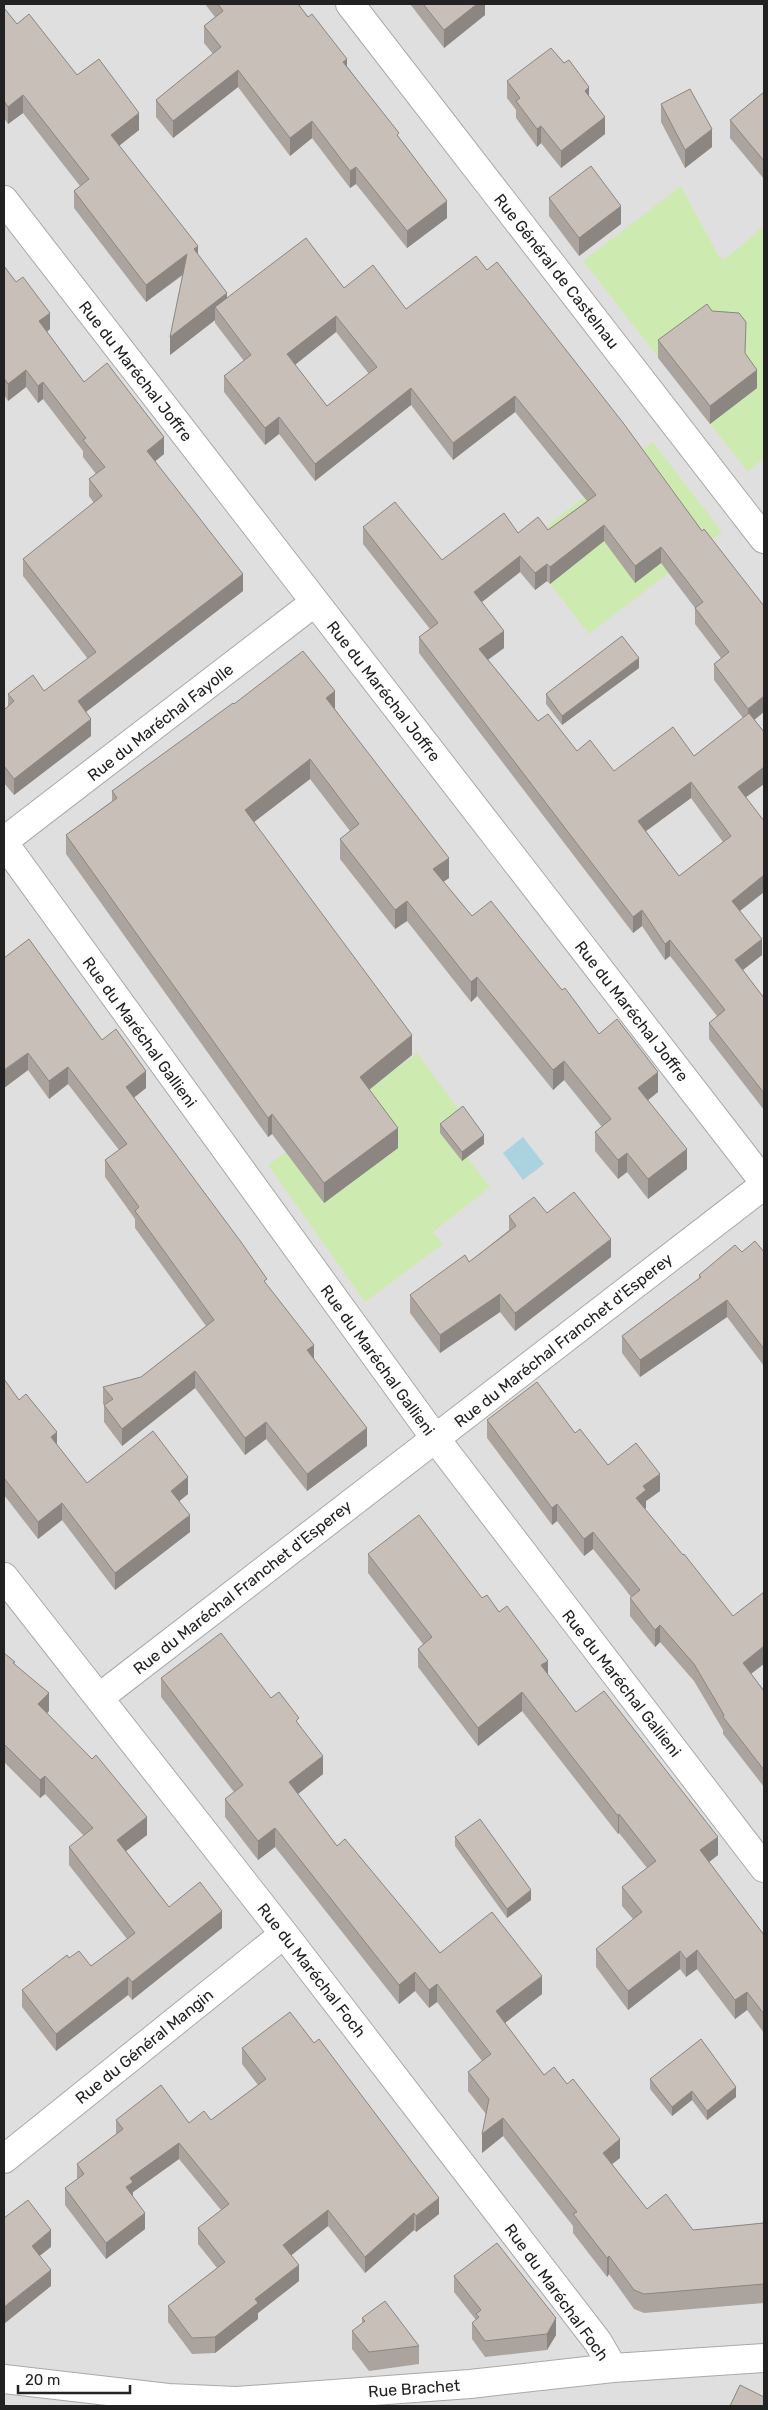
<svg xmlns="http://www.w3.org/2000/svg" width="768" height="2410" viewBox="0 0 768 2410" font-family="Rubik,sans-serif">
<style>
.residential{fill:#e0dfdf}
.grass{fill:#cdebb0}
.water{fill:#aad3df}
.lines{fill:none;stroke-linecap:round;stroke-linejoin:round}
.minor-casing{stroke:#a9a9a9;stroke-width:30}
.minor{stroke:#fff;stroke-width:28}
.wall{fill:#aba49e;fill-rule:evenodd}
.shaded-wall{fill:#8b8681}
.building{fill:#c7bfb8;stroke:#8b8681;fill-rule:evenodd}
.labels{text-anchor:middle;stroke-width:4;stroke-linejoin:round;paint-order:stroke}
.street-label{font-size:16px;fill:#222;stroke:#fff}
</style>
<rect width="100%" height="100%" fill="#f2efe9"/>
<path class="residential" d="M4 4H764V2406H4Z"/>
<path class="grass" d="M681 186 718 255 724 260 764 226V458L748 472 583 261Z
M653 442 722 532 589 634 521 547Z
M417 1053 484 1144 467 1157 490 1187 433 1232 443 1244 365 1302 268 1165Z"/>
<path class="water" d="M523 1137 544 1164 523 1180 503 1153Z"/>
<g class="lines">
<defs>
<path id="minor" d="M350 4 764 539
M4 200 764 1182
M4 841 315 602
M4 843 435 1438 764 1868
M4 1577 284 1934 598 2342 613 2368
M100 1697 764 1185
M4 2159 284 1934
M4 2379 168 2398 236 2401 470 2384 613 2368 764 2358"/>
</defs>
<use href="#minor" class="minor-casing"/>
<use href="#minor" class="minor"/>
</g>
<path class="wall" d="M205 4H298L347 66 399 137 447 218 407 248 356 184 350 188 312 138 290 156 238 87 173 138 156 117V100L213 54 204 43V26L215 17Z
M410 4H485V15L444 48Z
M4 8 17 24 77 75 139 130 119 146 198 255 227 298 344 288 406 309 487 270 702 531 755 720 764 732V784L746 797 764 892 740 911 762 955 743 970 764 998V1110L709 1039V1023L717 1016 670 956 665 960 642 926 633 933 419 653V637L430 629 363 544V527L442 560 518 533 548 530 587 501 515 412 453 460 411 405 315 481 279 434 265 445 224 392V376L244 361 215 323V320L170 355 183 275 146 302 74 208V191L80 186 23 113 8 124 4 118ZM336 332 369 374 327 406 295 365ZM604 541 635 583 661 563 695 608V624L721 658 714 664V680L743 718 694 756 614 771 577 751 538 721 488 660 504 648 482 602 520 572 535 590 547 581 550 584ZM691 798 723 842 679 876 646 831Z
M507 81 589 97 605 134 561 168 541 143 537 147 516 118V110L507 98Z
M764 92V179L730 138V120Z
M661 104 712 147 685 168 661 122Z
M549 198 621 224 579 256 549 216Z
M4 266 50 329 47 332 84 382 164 454 155 461 243 591 86 712 91 736 14 795 4 783V710L8 706V694L44 691 88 659 23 576V559L94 503 89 496V479L96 474 83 457V451L43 399 38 403 26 387 8 401 4 395Z
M658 340 745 354 757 388 710 424 658 358Z
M639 668 562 725 546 704V694Z
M234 704 335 709 449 878 443 882 472 916 562 990 599 1034 658 1092 648 1100 687 1169 648 1199 627 1172 618 1179 595 1151V1132L602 1127 564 1080 553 1090 477 996 471 1002 407 921 395 929 340 859V839L350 831 310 779 254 822 412 1055 369 1090 398 1148 324 1203 272 1134 268 1137 66 854V835L112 801V791Z
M4 958 102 1040 146 1088 134 1097 267 1285 367 1446 307 1491 266 1439 245 1455 195 1388 122 1446 104 1422V1405L103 1404V1387L141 1377 206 1326 135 1228V1219L105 1177V1160L119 1150 68 1084 49 1099 28 1070 4 1088Z
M440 1124 484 1144 462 1161 440 1133Z
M547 1213 611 1257 515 1331 500 1312 440 1353 410 1313V1295L469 1262 509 1230V1216Z
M742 1252H764V1366L727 1317 640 1377 622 1353V1336L699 1279V1275Z
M4 1379 19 1400 57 1445 87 1483 188 1494 179 1501 190 1532 115 1590 62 1520 38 1539 4 1495Z
M487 1420 575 1433 608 1465 660 1491 646 1501V1508L644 1509 751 1674 764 1691V1787L723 1734V1730L694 1681 660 1642 655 1647 630 1616V1598L631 1597 618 1580 593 1549 584 1556 557 1521 552 1525 487 1438Z
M368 1554 482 1598 499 1612 576 1712 718 1855 709 1862 764 1935V2033L747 2010 735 2019 697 1969 686 1977 680 1969 628 2010 596 1967V1949L633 1919 622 1906V1887L647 1868 619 1833 618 1834 522 1711 478 1746 418 1667V1649L423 1644 368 1573Z
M4 1653 15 1664 49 1711 47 1713 147 1835 126 1851 169 1907 222 1928 132 2000 128 1995 56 2051 22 2007V1990L69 1958 91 1966 127 1939 69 1865V1847L84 1836 45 1794 40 1798 4 1762Z
M161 1678 271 1698 299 1724 323 1774 298 1794 337 1846 440 1953 542 1994 505 2023 544 2075 620 2158 612 2164 647 2209 693 2230 764 2223V2303L644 2313 634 2309 609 2274 607 2277 573 2233V2226L503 2136 482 2153 486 2114 468 2091V2072L482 2061 437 2002 429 2008 415 1991 399 2004 275 1847 258 1860 225 1817V1799L234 1792 161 1697Z
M455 1837 531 1900 507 1918 455 1846Z
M242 2048 439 2214 416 2232 414 2230 365 2273 328 2226 291 2255 299 2281 258 2313V2319L215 2353 192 2354 168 2322V2306L217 2268 198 2244V2228L221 2210 179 2159 133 2192V2197L145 2229 106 2259 65 2205V2188L77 2179V2164L116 2134V2120L189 2123 211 2120 258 2085 242 2064Z
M650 2079 736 2097 707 2120 692 2100 672 2116 650 2089Z
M454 2276 556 2335 547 2350 485 2357 472 2339V2323L476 2320 454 2292Z
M362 2318 419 2346V2364L369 2371 352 2349V2331L362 2324Z"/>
<path class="shaded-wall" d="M477 4H485V15L444 48V30Z
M347 59V76L343 62Z
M238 70V87L173 138V121Z
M589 87V105L585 91Z
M23 95V113L8 124V107Z
M139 113V130L111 152V135Z
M605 117V134L561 168V151Z
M312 121V138L290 156V138Z
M541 126V143L537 147V129Z
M712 129V147L685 168V150Z
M356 167V184L350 188V171Z
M447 201V218L407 248V231Z
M621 206V224L579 256V238Z
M198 246V263L194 249Z
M187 254V271L146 302V285Z
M227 293V311L215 307V320L170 355V337Z
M50 313V329L39 338V321Z
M336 316V332L287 371V354Z
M26 370V387L8 401V384Z
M757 370V388L710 424V406Z
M43 382V399L38 403V386Z
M411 388V405L315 481V464Z
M515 396V412L453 460V443Z
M279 417V434L265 445V428Z
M164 437V454L147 468V451Z
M604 525V541L550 584V567Z
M661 547V563L635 583V566Z
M520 556V572L474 608V592Z
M547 564V581L535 590V573Z
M243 574V591L78 718V701Z
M504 631V648L479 666V649Z
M639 658V668L562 725V716Z
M335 691V711L326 698Z
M764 696V712L748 725V709Z
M91 719V736L14 795V779Z
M310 759V779L245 829V810Z
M764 767V784L738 803V787Z
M691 782V798L638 837V821Z
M449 858V878L433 889V869Z
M764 875V892L732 917V901Z
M407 901V921L395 929V910Z
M642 910V926L633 933V917Z
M762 939V955L735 976V960Z
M670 940V956L665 960V944Z
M477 977V996L471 1002V982Z
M412 1035V1055L360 1097V1077Z
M28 1053V1070L4 1088V1071Z
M564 1061V1080L553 1090V1070Z
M68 1067V1084L49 1099V1081Z
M146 1071V1088L126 1104V1087Z
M658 1072V1092L638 1108V1088Z
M272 1114V1134L268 1137V1118Z
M398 1128V1148L324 1203V1183Z
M484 1135V1144L462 1161V1152Z
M687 1149V1169L648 1199V1179Z
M627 1153V1172L618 1179V1160Z
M611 1239V1257L515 1331V1313Z
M500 1294V1312L440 1353V1335Z
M727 1300V1317L640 1377V1360Z
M314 1345V1362L307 1350Z
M195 1371V1388L122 1446V1429Z
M266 1422V1439L245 1455V1438Z
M367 1428V1446L307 1491V1474Z
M57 1432V1449L51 1437Z
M660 1474V1491L646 1501V1508L636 1516V1498L643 1486Z
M188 1477V1494L171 1508V1491Z
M62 1503V1520L38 1539V1522Z
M557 1504V1521L552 1525V1508Z
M190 1515V1532L115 1590V1573Z
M593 1532V1549L584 1556V1539Z
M660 1625V1642L655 1647V1630Z
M764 1646V1664L743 1680V1663Z
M548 1661V1679L541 1665Z
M522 1692V1711L478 1746V1728Z
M49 1693V1711L38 1722V1704Z
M323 1756V1774L289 1801V1782Z
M45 1776V1794L40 1798V1780Z
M619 1814V1833L618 1834V1816Z
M147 1817V1835L117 1858V1840Z
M275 1828V1847L258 1860V1841Z
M718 1837V1855L700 1869V1850Z
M531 1890V1900L507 1918V1909Z
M222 1911V1928L132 2000V1982Z
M697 1950V1969L686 1977V1959Z
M680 1951V1969L628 2010V1991Z
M415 1972V1991L399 2004V1985Z
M542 1976V1994L496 2030V2011Z
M128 1977V1995L56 2051V2034Z
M437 1984V2002L429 2008V1990Z
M747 1992V2010L735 2019V2000Z
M736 2087V2097L707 2120V2111Z
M692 2091V2100L672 2116V2107Z
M503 2118V2136L482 2153V2134Z
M620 2139V2158L603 2171V2153Z
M179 2143V2159L133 2192V2198L126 2187 130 2178Z
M439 2198V2214L416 2232V2216Z
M328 2210V2226L283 2262V2245Z
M145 2213V2229L106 2259V2243Z
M414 2213V2230L365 2273V2257Z
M51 2230V2247L32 2262V2246Z
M609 2256V2274L607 2277V2258Z
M299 2265V2281L258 2313V2319L215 2353V2337L255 2299Z
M51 2270V2286L4 2324V2307Z
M556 2318V2335L547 2350V2334Z"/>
<path class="building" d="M218 4H298L308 17 312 14 347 59 343 62 399 133 397 135 447 201 407 231 356 167 350 171 312 121 290 138 238 70 173 121 156 100 221 47 204 26 223 11Z
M423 4H477L444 30Z
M4 8 17 24 29 14 77 75 99 59 139 113 111 135 198 246 194 249 227 293 170 337 187 254 146 285 74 191 89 179 23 95 8 107 4 101Z
M551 48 564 63 569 60 589 87 585 91 605 117 561 151 541 126 537 129 516 101 520 98 507 81Z
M690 89 712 129 685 150 661 104Z
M764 92V161L730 120Z
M591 166 621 206 579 238 549 198Z
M306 238 344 288 373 265 406 309 476 256 487 270 497 262 624 424 702 531 704 529 764 606V696L748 709 714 664 729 652 695 608 703 602 661 547 635 566 604 525 550 567 547 564 535 573 520 556 474 592 504 631 479 649 538 721 548 714 577 751 590 740 614 771 673 727 694 756 749 713 764 732V767L738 787 764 821V875L732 901 762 939 735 960 764 998V1093L709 1023 725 1010 670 940 665 944 642 910 633 917 419 637 438 623 363 527 395 502 442 560 504 513 518 533 538 517 548 530 596 495 515 396 453 443 411 388 315 464 279 417 265 428 224 376 251 355 215 307ZM336 316 377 367 327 406 287 354ZM691 782 731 836 679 876 638 821Z
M4 266 16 282 23 277 50 313 39 321 84 382 107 363 164 437 147 451 243 574 78 701 91 719 14 779 4 766V710L14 701 8 694 33 675 44 691 96 652 23 559 102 496 89 479 105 467 83 440 86 438 43 382 38 386 26 370 8 384 4 378Z
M707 304 712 311 739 313 746 322 745 353 757 370 710 406 658 340Z
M622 636 639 658 562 716 546 694Z
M303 651 335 691 326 698 449 858 433 869 472 916 491 901 562 990 565 988 599 1034 617 1019 658 1072 638 1088 687 1149 648 1179 627 1153 618 1160 595 1132 611 1119 564 1061 553 1070 477 977 471 982 407 901 395 910 340 839 359 824 310 759 245 810 412 1035 360 1077 398 1128 324 1183 272 1114 268 1118 66 835 117 798 112 791 233 703 234 704Z
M29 939 102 1040 116 1029 146 1071 126 1087 241 1242 267 1279 264 1281 314 1345 307 1350 367 1428 307 1474 266 1422 245 1438 195 1371 122 1429 104 1405 113 1399 103 1387 141 1377 214 1320 135 1211 139 1207 105 1160 127 1144 68 1067 49 1081 28 1053 4 1070V958Z
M463 1106 484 1135 462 1152 440 1124Z
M574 1192 611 1239 515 1313 500 1294 440 1335 410 1295 465 1255 469 1262 516 1226 509 1216 534 1197 547 1213Z
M755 1241 764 1252V1349L727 1300 640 1360 622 1336 701 1277 699 1275 735 1245 742 1252Z
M4 1379 19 1400 26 1394 57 1432 51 1437 87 1483 153 1431 188 1477 171 1491 190 1515 115 1573 62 1503 38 1522 4 1478Z
M537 1382 575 1433 580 1429 608 1465 636 1443 660 1474 643 1486 646 1490 636 1498 683 1555 684 1554 733 1616 764 1592V1646L743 1663 764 1691V1770L723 1717 724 1715 694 1664 660 1625 655 1630 630 1598 640 1590 618 1563 593 1532 584 1539 557 1504 552 1508 487 1420Z
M419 1515 482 1598 487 1595 499 1612 507 1606 548 1661 541 1665 576 1712 604 1691 718 1837 700 1850 764 1935V2014L747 1992 735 2000 697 1950 686 1959 680 1951 628 1991 596 1949 642 1912 622 1887 656 1861 619 1814 618 1816 522 1692 478 1728 418 1649 432 1637 368 1554Z
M221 1633 271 1698 279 1692 299 1718 296 1721 323 1756 289 1782 337 1846 345 1839 440 1953 492 1912 542 1976 496 2011 544 2075 554 2067 567 2084 573 2079 620 2139 603 2153 647 2209 666 2194 693 2230 764 2223V2284L644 2294 634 2290 609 2256 607 2258 573 2214 577 2212 503 2118 482 2134 489 2099 468 2072 491 2054 437 1984 429 1990 415 1972 399 1985 275 1828 258 1841 225 1799 243 1785 161 1678Z
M4 1653 15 1662 13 1663 49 1693 38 1704 92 1759 96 1755 147 1817 117 1840 169 1907 200 1882 222 1911 132 1982 128 1977 56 2034 22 1990 67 1955 69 1958 79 1951 91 1966 135 1933 69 1847 93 1828 45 1776 40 1780 4 1744Z
M480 1819 531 1890 507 1909 455 1837Z
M290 2012 314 2043 319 2039 439 2198 416 2216 414 2213 365 2257 328 2210 283 2245 299 2265 255 2299 258 2303 215 2337 192 2338 168 2306 225 2262 198 2228 229 2204 179 2143 130 2178 133 2182 126 2187 145 2213 106 2243 65 2188 84 2174 77 2164 123 2129 116 2120 161 2085 189 2123 204 2111 211 2120 266 2079 242 2048Z
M701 2039 736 2087 707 2111 692 2091 672 2107 650 2079Z
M28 2200 51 2230 32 2246 51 2270 4 2307V2218Z
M497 2243 556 2318 547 2334 485 2341 472 2323 479 2317 476 2314 481 2310 454 2276Z
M385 2301 419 2346 369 2352 352 2331 365 2321 362 2318Z
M740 2385 764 2397V2406H730Z"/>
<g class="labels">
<g class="street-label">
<text transform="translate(557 271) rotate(52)" y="6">Rue Général de Castelnau</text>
<text transform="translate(136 371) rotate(52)" y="6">Rue du Maréchal Joffre</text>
<text transform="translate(384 691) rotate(52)" y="6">Rue du Maréchal Joffre</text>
<text transform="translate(160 722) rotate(-38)" y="6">Rue du Maréchal Fayolle</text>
<text transform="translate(632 1011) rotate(52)" y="6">Rue du Maréchal Joffre</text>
<text transform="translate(140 1032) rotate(54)" y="6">Rue du Maréchal Gallieni</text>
<text transform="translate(563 1340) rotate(-38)" y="6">Rue du Maréchal Franchet d'Esperey</text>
<text transform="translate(378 1360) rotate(54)" y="6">Rue du Maréchal Gallieni</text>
<text transform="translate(242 1587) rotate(-38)" y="6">Rue du Maréchal Franchet d'Esperey</text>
<text transform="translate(622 1683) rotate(52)" y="6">Rue du Maréchal Gallieni</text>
<text transform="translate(312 1970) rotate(52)" y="6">Rue du Maréchal Foch</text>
<text transform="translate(144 2046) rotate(-39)" y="6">Rue du Général Mangin</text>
<text transform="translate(557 2292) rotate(54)" y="6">Rue du Maréchal Foch</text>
<text transform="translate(414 2388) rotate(-4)" y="6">Rue Brachet</text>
</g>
</g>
<rect width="768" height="2410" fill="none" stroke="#222222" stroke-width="10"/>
<path d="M18 2385v8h112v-8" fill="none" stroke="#222222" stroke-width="2.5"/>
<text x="25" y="2385" font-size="15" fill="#222222" stroke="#ffffff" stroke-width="4" paint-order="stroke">20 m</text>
</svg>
